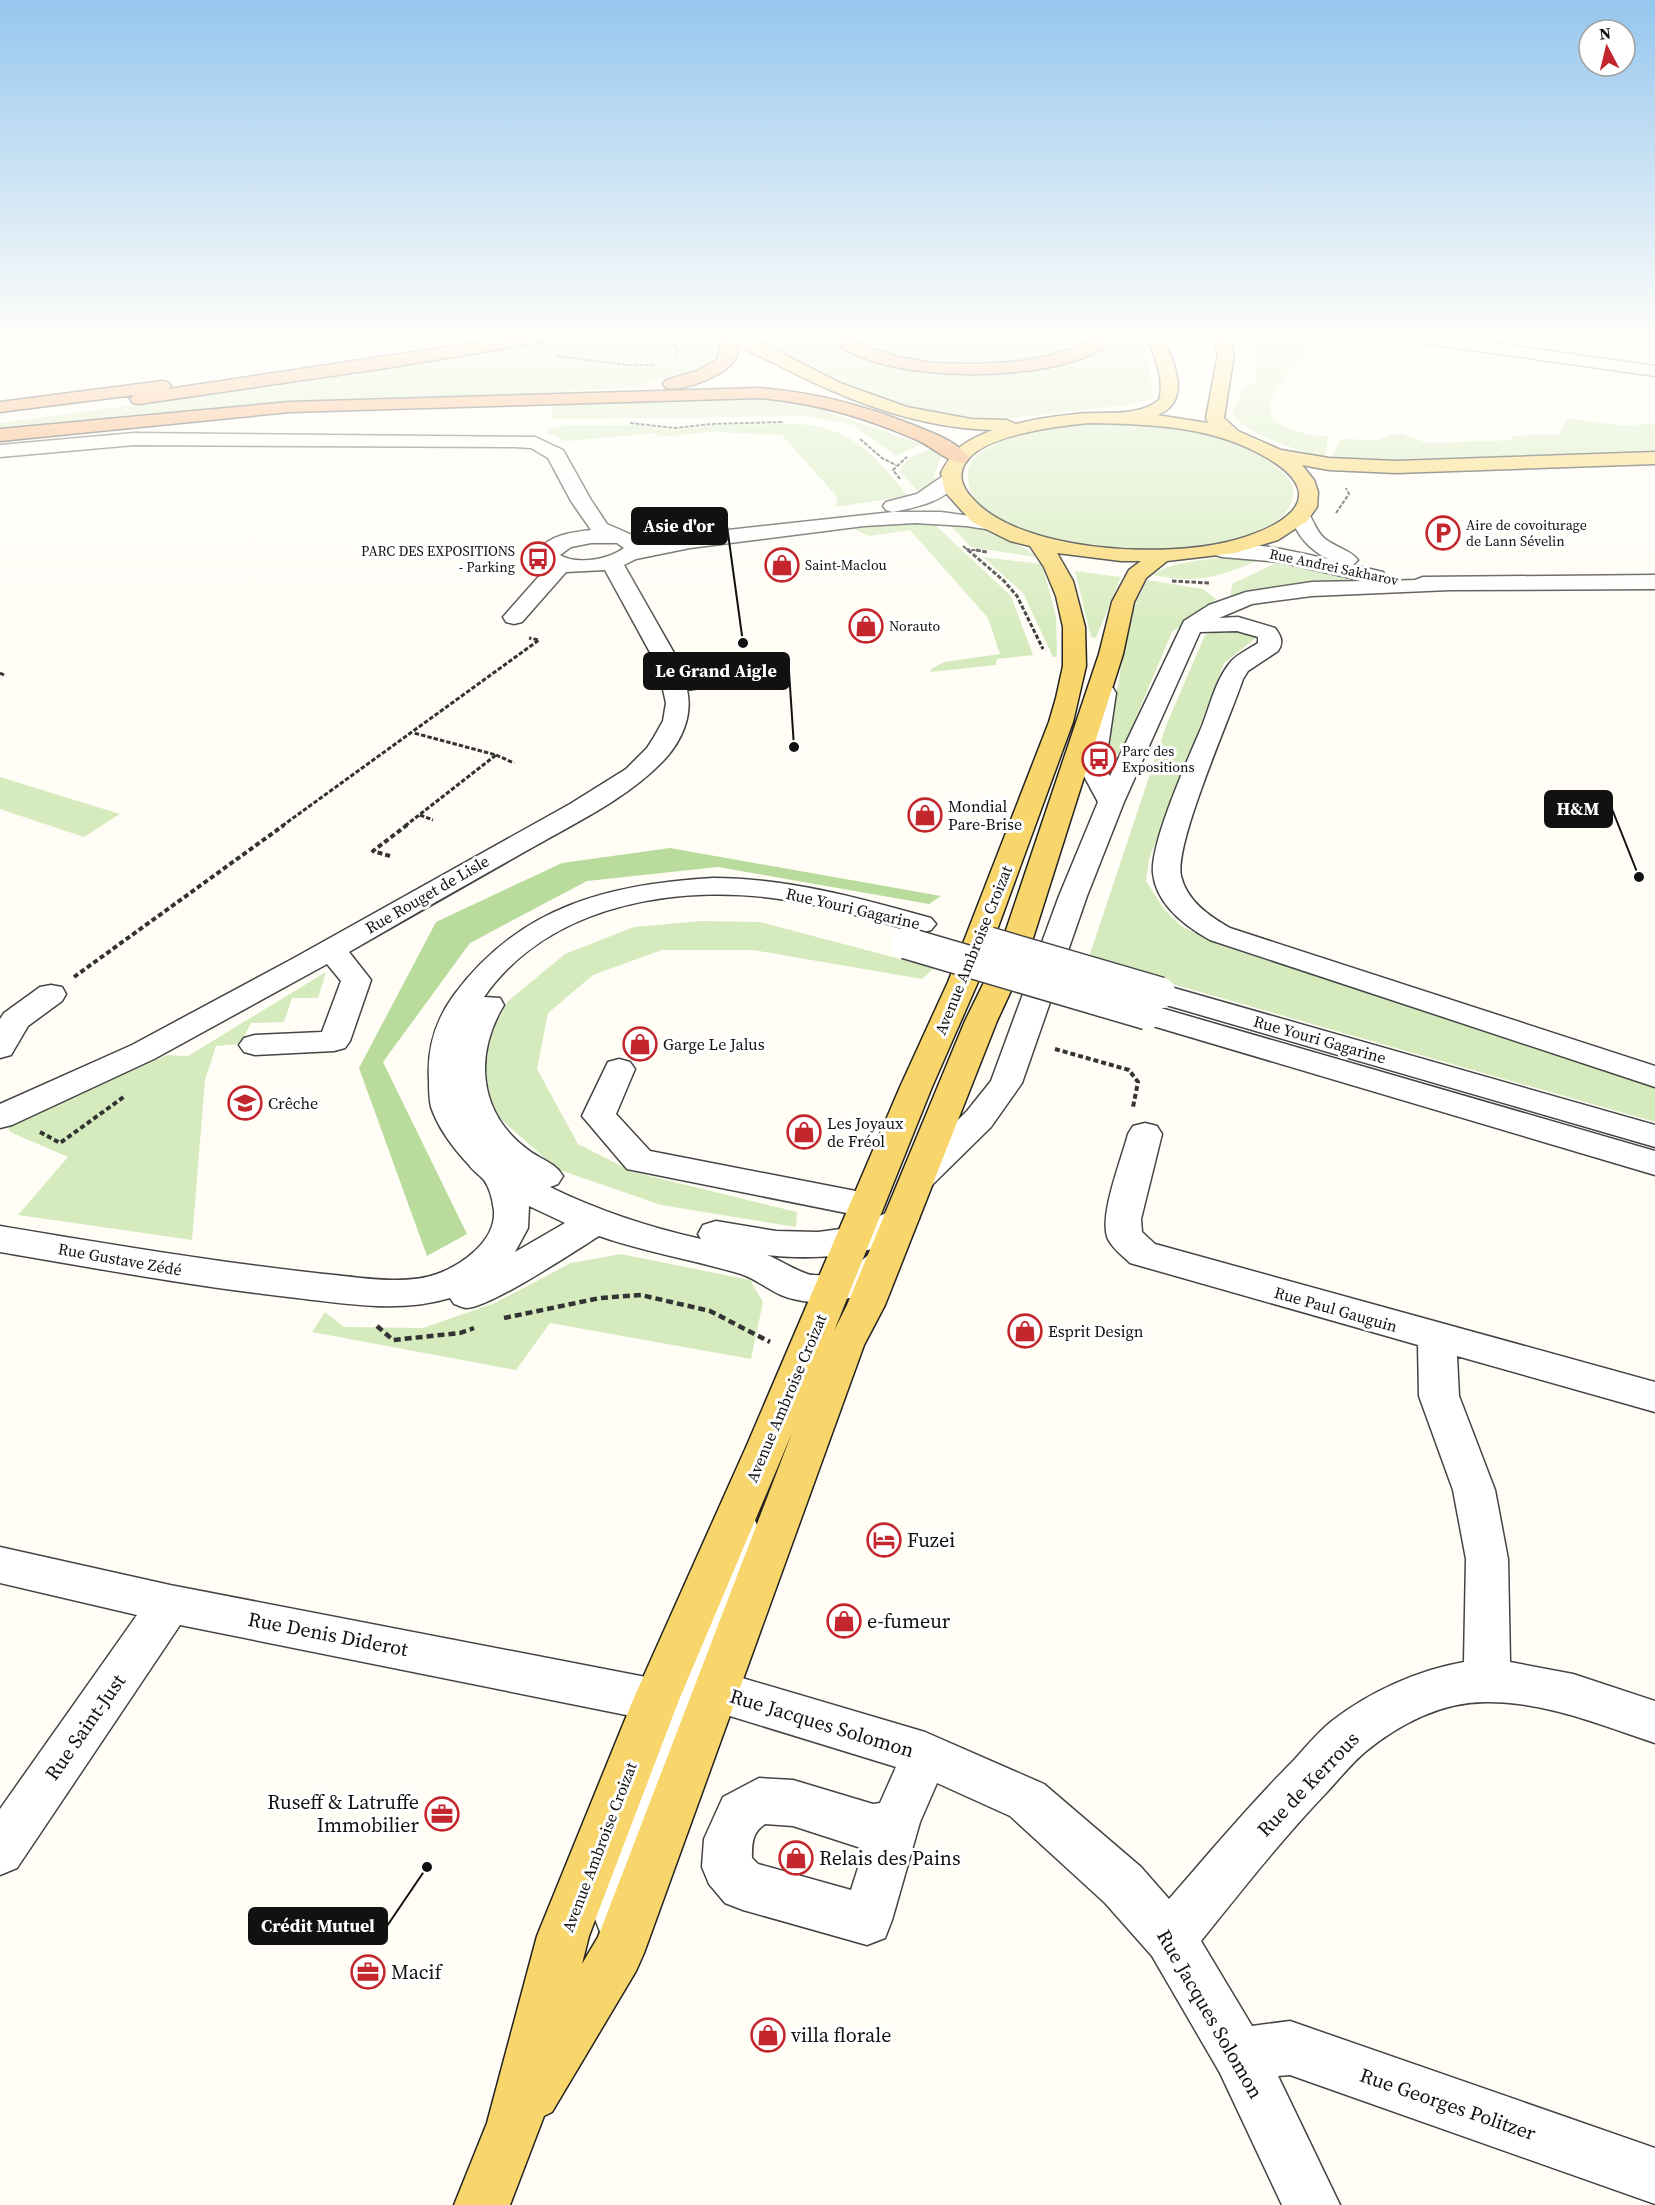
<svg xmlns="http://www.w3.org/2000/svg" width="1655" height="2205" viewBox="0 0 1655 2205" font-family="'Source Serif 4',serif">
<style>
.green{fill:#d5ebbd}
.forest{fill:#b9dc9c}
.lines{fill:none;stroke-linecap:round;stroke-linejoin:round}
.minor-casing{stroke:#444;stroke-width:3}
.major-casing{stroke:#222;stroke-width:3}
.highway-casing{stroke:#222;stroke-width:3}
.path-far3{stroke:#333;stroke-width:2;stroke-dasharray:4 1.5;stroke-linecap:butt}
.path-far2{stroke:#333;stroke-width:3;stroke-dasharray:4.5 2;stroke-linecap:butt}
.path-far1{stroke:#333;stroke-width:4;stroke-dasharray:5 3;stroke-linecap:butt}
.path{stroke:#333;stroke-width:4.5;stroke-dasharray:7 4;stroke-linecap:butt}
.minor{fill:#fff;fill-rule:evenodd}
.major{fill:#f9d66b;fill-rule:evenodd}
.highway{fill:#f5a25d;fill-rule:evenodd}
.minor-bridge-casing{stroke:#444;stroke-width:34;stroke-linecap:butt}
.minor-bridge{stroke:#fff;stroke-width:31}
.labels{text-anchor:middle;stroke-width:6;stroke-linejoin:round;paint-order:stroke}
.far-poi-label{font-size:14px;fill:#111;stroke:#fff;text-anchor:start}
.far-street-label{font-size:14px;fill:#111;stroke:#fff}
.poi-label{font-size:16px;fill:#111;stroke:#fff;text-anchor:start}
.street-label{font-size:16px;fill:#111;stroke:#fff}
.near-poi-label{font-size:20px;fill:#111;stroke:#fff;text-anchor:start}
.near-street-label{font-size:20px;fill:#111;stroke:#fff}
.leader{fill:none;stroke:#111;stroke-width:2}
.callout-dot{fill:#111;stroke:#fff;stroke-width:2}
.callout{fill:#111;stroke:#111;stroke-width:2}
.callout-label{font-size:18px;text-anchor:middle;font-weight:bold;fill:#fff}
</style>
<rect width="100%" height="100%" fill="#fffdf5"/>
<path class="green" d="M570 337H709L719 350 713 361 699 370 634 387 513 394 262 404 0 430V423L298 383Z
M749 337H830L843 350 895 366 957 373H1016L1069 364 1105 350 1120 337H1142L1150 372 1153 399 1127 405 1003 419 948 416 875 397 832 378 812 365 785 358Z
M852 337H1090C1049 375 896 370 852 337Z
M1255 337H1319C1281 384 1227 426 1328 437L1325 457C1300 451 1246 435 1232 413L1242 391 1256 381Z
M730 399 768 401 815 408 922 444 896 456 854 425 807 416 553 419 552 405Z
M1567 418 1625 426 1655 423V451L1382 460 1332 458 1340 439 1377 440 1399 433 1427 443 1514 440 1510 436 1559 434Z
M797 424C853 427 875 456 908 496L835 507 838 498 782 435 711 432 658 437 655 433 567 441 547 433 548 430 566 425H639L672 430 717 425Z
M1096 424C1156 424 1225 427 1274 465 1282 471 1292 480 1293 490 1295 512 1273 524 1257 531 1187 561 1046 555 985 508 975 500 968 490 968 478 964 435 1067 426 1096 424Z
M933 448 942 456 935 471V484L919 492 900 472C903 458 921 453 933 448Z
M945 520C972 523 1016 539 1036 557L971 547Z
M932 522 1011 596 1033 655 997 659 996 665 930 672 931 669 944 662 1000 654 988 618 910 530 869 536 854 529 885 523Z
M1247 555 1268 557C1220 575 1205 585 1153 575 1173 559 1221 559 1247 555Z
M983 557 1042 564 1056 616 1057 657H1053L1023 593Z
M1284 559 1342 574 1354 585 1230 598 1232 584Z
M1075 571 1121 577 1096 638 1091 637Z
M1147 580 1203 589 1216 599 1210 606 1172 632 1120 755 1100 752 1118 686 1128 620Z
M1240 629 1252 633 1256 638 1224 663 1149 859 1146 881 1164 909 1181 926 1219 945 1655 1082V1122L1088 960 1166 726 1205 635 1216 631Z
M0 777 120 814 84 837 0 809Z
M702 921 760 922 934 968 922 979 753 950H662L593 975 548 1013 537 1069 578 1144 633 1172 797 1212 796 1227 661 1205 557 1169 494 1113 481 1055 508 1001 565 954 634 927Z
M326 972 318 998H292L284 1022 251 1023 240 1044 216 1046 205 1080 192 1240 18 1215 68 1157 10 1132 8 1127 167 1055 188 1056Z
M621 1254 750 1280 763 1302 751 1359 550 1323 516 1370 312 1332 325 1312 344 1327 423 1328 495 1303 571 1263Z"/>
<path class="forest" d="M670 848 941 896 929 904 718 867 587 881 470 943 383 1062 467 1234 427 1256 359 1068 436 922 562 863Z"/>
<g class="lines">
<defs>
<path id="minor" d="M1406 337H1452L1655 366V376L1414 342Z
M134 433 535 437 563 450 591 500 607 524 639 538 644 545 728 530 893 512 886 510 883 506 886 502 917 494 943 476H957L960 480C945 502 917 507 893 512H941L999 520 1002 524 999 528 992 530 966 526 915 523 864 526 690 548 636 559 624 565 682 667 684 676 759 666 767 668 771 673 767 678 687 690C693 715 682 741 664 760 629 797 579 821 535 846 473 881 411 916 349 952L371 980 350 1041 345 1048 334 1051 255 1055 244 1052 239 1045 244 1038 255 1035 322 1032 341 981 327 964 154 1059 12 1125 0 1128V1104L132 1045 294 958 570 804 626 769 647 748 654 737 663 721 666 703 658 667 605 570 566 572 522 622 514 624 506 622 503 617 548 566 539 558 538 551C549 535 573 532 591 530L571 501 548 458 531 448 514 447 134 445 0 457V445ZM591 543H617L624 548C608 560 577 565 560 555L571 547Z
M1301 511 1308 513C1314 521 1316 531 1324 538 1334 547 1351 550 1358 560L1353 565 1383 572 1386 577 1383 581 1415 580 1423 577 1655 575V589L1450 590 1312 596 1252 604 1219 618 1238 617 1275 628C1281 636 1284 642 1278 651L1248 671 1243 679C1230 718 1174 844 1181 876 1187 901 1209 916 1230 928L1655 1066V1087L1210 940C1185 926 1156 904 1153 873 1150 843 1189 757 1202 726 1210 706 1215 682 1229 664 1235 655 1249 649 1258 643V637L1237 631 1200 632 1124 802 1087 896 1022 1083 991 1127 931 1186 919 1190 907 1186 902 1178 907 1170 967 1111 991 1081 1059 896 1098 802 1079 767 1092 693 1095 688 1104 686 1113 688 1116 693 1105 767 1110 776 1184 621 1209 605 1246 592 1312 582 1364 581 1280 562 1222 557 1215 555 1211 551 1215 547C1246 539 1296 552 1328 559 1309 549 1298 537 1291 517L1294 513Z
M713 878C788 878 859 898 931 918L936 924 931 930 921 933C878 922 837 908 793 901 686 882 551 901 484 997L500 998 504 1005C474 1055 478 1112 527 1149 539 1159 555 1162 563 1176L558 1184 550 1187C599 1211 648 1227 701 1239L698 1234 703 1225 716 1221 776 1231 818 1232 856 1227 901 1206 914 1210 919 1219C895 1259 808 1260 767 1255 780 1260 803 1275 813 1275 828 1276 845 1272 858 1263 875 1251 875 1243 898 1250L903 1259C881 1298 822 1312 781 1295 767 1289 756 1279 741 1274 694 1260 645 1252 599 1236 575 1251 491 1307 467 1308 463 1308 458 1305 454 1304L450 1298C400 1313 348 1304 297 1298 197 1287 99 1269 0 1252V1226C108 1244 215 1262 324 1274 357 1277 405 1286 437 1274 462 1265 496 1241 494 1211 493 1202 490 1188 484 1180 480 1175 473 1171 469 1165 454 1149 438 1128 431 1107 429 1098 429 1089 429 1080 427 1048 435 1021 454 995 519 907 608 884 713 878ZM529 1206 565 1223 515 1252 528 1228Z
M1160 984 1655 1125V1147L1149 1000 1145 993 1149 986Z
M51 985 62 987 66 994 62 1001 28 1026 11 1055 0 1058V1019L4 1013 40 987Z
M1147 1004 1655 1151V1175L1136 1021 1131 1014 1136 1007Z
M619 1059 630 1062 635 1069 616 1114 650 1151 866 1193 878 1196 884 1205 878 1214 866 1217 627 1169 582 1116 608 1062Z
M1145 1123 1157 1126 1162 1134 1141 1219 1142 1232 1155 1244 1655 1382V1412L1457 1356 1459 1396 1495 1490 1508 1559 1510 1662 1573 1674 1655 1701V1743C1601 1725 1546 1702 1488 1702 1443 1701 1399 1724 1365 1752 1351 1764 1339 1779 1327 1792 1282 1839 1242 1890 1201 1941L1252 2026 1290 2021 1655 2148V2204L1290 2075 1278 2076 1340 2205H1282L1220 2073 1152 1956 1105 1903 1010 1816 937 1783 920 1822 892 1920 885 1938 867 1945 743 1910 725 1903 709 1884 702 1867 704 1839 723 1797 759 1778 793 1780 873 1804 880 1803 896 1767 717 1712 689 1716 695 1730 649 1855 645 1919 638 1937 620 1944 602 1937 595 1919 599 1855 648 1731 641 1718 180 1625 17 1868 0 1875V1809L137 1615 0 1583V1547L170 1585 656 1679 683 1675 677 1662 710 1586 716 1527 722 1514 737 1509 752 1514 758 1527 754 1586 723 1660 732 1675 925 1732 1044 1784 1141 1867 1169 1899C1210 1852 1250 1804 1294 1760 1306 1747 1318 1732 1332 1721 1369 1692 1418 1670 1464 1662L1466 1559 1453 1490 1419 1396 1418 1345 1130 1263C1123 1256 1113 1249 1108 1239 1098 1217 1122 1158 1128 1134L1133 1126ZM765 1824 793 1826 864 1849 851 1890 758 1864 752 1858C752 1843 752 1833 765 1824Z"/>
<path id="major" d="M730 337H751L840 383 907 407 971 419 1007 420 1016 424C1035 419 1056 416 1076 414 1103 411 1137 418 1159 400 1165 380 1155 355 1146 337H1162C1175 362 1192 403 1157 415L1208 423 1206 418 1218 354 1213 337H1229L1234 354 1224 418 1238 431 1281 450 1329 458 1396 461 1655 452V464L1396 473 1329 470 1302 465 1314 480 1318 492 1317 507 1307 521 1278 540 1235 553 1167 561 1146 578 1134 602 1123 654 1028 954 997 1021 885 1305 864 1345 644 1953 636 1971 552 2112 544 2116 510 2205H454L487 2123 537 1936 633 1700 747 1445 900 1087 948 982 1049 722 1056 698 1063 666V627L1056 596 1044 567 1030 546 1010 541 972 522 945 492 941 473C954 447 967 440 993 430 915 428 843 399 774 363 760 356 739 349 730 337ZM1089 423C1151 424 1215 426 1269 459 1338 501 1273 531 1227 542 1162 558 1024 552 975 501 964 490 956 477 966 462 983 435 1059 426 1089 423ZM1057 553 1121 561H1141L1129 570 1112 602 1099 654 998 954 965 1021 847 1305 834 1331 932 1087 978 982 1073 722 1086 666 1085 627 1073 581ZM792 1433 598 1937 582 1964 589 1936 679 1700Z"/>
<path id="highway" d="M511 337H551L543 342 386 368 139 404 133 403 130 399 134 395 0 412V402L162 381 168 382 171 386 168 389Z
M715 337H731C735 343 739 348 737 355 731 374 684 392 666 388L663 384 666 380 697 371 717 360 720 347Z
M831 337H851L869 348 898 357 933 363 973 364 1014 362 1049 356 1078 347 1095 337H1116C1076 386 871 387 831 337Z
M1211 337H1227L1230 343 1222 348 1216 347Z
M759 388C813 392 863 405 913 425 932 433 956 440 969 458L966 462C951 466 932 446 917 440 865 417 815 403 759 398L290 412 0 441V429L290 402Z"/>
</defs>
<use href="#minor" class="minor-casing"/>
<use href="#major" class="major-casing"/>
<use href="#highway" class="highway-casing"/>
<path class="path-far3" d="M659 337 678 349 674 359
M557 356 627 365H653
M630 423 675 428 711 424 784 422
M860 439 882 458 896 465
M900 479 893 470 907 457
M1336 513 1349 494 1346 488
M963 546 970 552
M966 549 987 552"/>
<path class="path-far2" d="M968 550 1004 581 1017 596 1043 649
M976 550 987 552
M1172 581 1209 583
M0 673 4 675
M496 755 514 763
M420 815 433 820
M282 826 539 640 529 638
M405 826 496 755 414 733"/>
<path class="path-far1" d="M390 856 373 851 407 825
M74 977 284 825
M1055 1049 1129 1070 1138 1082 1133 1107
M40 1132 60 1143 125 1096"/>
<path class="path" d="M504 1318 600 1298 641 1295 710 1311 770 1342
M377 1326 393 1340 460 1333 474 1328"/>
<use href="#minor" class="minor"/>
<use href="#major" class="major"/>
<use href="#highway" class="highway"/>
<defs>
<path id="minor-bridge" d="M906 943 1147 1014
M989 943 1160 993"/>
</defs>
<use href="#minor-bridge" class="minor-bridge-casing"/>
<use href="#minor-bridge" class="minor-bridge"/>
</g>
<linearGradient id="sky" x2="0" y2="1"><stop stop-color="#95c6ee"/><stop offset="0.52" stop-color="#fffefa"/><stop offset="1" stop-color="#fffefa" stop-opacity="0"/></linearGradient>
<rect width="1655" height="646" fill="url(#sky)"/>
<defs>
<symbol id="parking-ring" viewBox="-11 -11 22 22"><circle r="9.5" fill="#fff" stroke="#c4262e" stroke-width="1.5"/><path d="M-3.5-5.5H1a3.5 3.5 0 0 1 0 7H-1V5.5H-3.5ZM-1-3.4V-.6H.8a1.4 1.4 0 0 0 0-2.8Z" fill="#c4262e"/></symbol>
<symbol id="bus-ring" viewBox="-11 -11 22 22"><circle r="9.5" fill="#fff" stroke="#c4262e" stroke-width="1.5"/><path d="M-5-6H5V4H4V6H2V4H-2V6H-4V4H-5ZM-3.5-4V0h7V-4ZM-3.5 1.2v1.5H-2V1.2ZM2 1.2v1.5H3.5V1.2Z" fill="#c4262e"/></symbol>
<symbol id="shop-ring" viewBox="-11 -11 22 22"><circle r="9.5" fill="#fff" stroke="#c4262e" stroke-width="1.5"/><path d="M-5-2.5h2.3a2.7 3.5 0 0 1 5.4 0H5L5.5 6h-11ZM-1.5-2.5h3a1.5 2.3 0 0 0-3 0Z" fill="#c4262e"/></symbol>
<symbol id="school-ring" viewBox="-11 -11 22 22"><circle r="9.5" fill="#fff" stroke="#c4262e" stroke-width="1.5"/><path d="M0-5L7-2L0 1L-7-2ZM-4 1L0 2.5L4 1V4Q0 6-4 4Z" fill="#c4262e"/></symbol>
<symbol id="hotel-ring" viewBox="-11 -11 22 22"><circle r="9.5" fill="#fff" stroke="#c4262e" stroke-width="1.5"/><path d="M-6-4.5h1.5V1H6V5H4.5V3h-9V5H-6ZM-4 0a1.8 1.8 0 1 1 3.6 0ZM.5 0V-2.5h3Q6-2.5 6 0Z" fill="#c4262e"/></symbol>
<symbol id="office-ring" viewBox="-11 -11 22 22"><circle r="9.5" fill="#fff" stroke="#c4262e" stroke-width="1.5"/><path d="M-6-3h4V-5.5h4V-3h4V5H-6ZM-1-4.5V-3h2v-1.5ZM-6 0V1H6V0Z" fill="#c4262e"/></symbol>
</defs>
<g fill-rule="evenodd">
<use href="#parking-ring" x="1424" y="514" width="38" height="38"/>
<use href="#bus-ring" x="519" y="540" width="38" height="38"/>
<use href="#shop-ring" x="763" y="546" width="38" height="38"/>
<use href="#shop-ring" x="847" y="607" width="38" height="38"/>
<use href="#bus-ring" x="1080" y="740" width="38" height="38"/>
<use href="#shop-ring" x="906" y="796" width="38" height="38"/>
<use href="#shop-ring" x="621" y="1025" width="38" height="38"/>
<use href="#school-ring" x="226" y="1084" width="38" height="38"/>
<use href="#shop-ring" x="785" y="1113" width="38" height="38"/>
<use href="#shop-ring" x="1006" y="1312" width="38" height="38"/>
<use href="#hotel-ring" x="865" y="1521" width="38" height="38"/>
<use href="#shop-ring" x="825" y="1602" width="38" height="38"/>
<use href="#office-ring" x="423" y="1795" width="38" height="38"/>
<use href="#shop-ring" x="777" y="1839" width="38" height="38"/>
<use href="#office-ring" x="349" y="1953" width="38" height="38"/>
<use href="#shop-ring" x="749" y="2016" width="38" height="38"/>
</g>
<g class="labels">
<g class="far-poi-label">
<text x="1466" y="530">Aire de covoiturage<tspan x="1466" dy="16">de Lann Sévelin</tspan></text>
<text x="515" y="556" text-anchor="end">PARC DES EXPOSITIONS<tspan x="515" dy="16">- Parking</tspan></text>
<text x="805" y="570">Saint-Maclou</text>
<text x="889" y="631">Norauto</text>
<text x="1122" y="756">Parc des<tspan x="1122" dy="16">Expositions</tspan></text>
</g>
<g class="far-street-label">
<text transform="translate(1334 567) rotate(12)" y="5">Rue Andrei Sakharov</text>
</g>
<g class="poi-label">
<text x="948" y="812">Mondial<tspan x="948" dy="18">Pare-Brise</tspan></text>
<text x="663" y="1050">Garge Le Jalus</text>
<text x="268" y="1109">Crêche</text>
<text x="827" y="1129">Les Joyaux<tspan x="827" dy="18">de Fréol</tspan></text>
<text x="1048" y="1337">Esprit Design</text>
</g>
<g class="street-label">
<text transform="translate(427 894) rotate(-30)" y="6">Rue Rouget de Lisle</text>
<text transform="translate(853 908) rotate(13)" y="6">Rue Youri Gagarine</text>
<text transform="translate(973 950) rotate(-68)" y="6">Avenue Ambroise Croizat</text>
<text transform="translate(1320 1039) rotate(16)" y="6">Rue Youri Gagarine</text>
<text transform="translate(120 1259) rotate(10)" y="6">Rue Gustave Zédé</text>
<text transform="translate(1336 1309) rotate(16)" y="6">Rue Paul Gauguin</text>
<text transform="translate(786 1398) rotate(-67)" y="6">Avenue Ambroise Croizat</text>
<text transform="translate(599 1847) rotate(-69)" y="6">Avenue Ambroise Croizat</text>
</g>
<g class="near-poi-label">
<text x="907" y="1547">Fuzei</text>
<text x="867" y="1628">e-fumeur</text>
<text x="419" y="1809" text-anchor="end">Ruseff &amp; Latruffe<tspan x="419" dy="23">Immobilier</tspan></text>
<text x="819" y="1865">Relais des Pains</text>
<text x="391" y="1979">Macif</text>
<text x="791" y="2042">villa florale</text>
</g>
<g class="near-street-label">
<text transform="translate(328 1634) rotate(11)" y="7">Rue Denis Diderot</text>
<text transform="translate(822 1723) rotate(17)" y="7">Rue Jacques Solomon</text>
<text transform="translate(85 1727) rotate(-55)" y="7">Rue Saint-Just</text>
<text transform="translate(1308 1784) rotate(-46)" y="7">Rue de Kerrous</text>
<text transform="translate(1210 2014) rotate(60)" y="7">Rue Jacques Solomon</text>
<text transform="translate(1448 2104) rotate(19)" y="7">Rue Georges Politzer</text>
</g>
</g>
<path class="leader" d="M743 643L727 526M794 747L789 671M1639 877L1612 809M427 1867L387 1926"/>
<g class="callout-dot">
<circle cx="743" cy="643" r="6"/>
<circle cx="794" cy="747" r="6"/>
<circle cx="1639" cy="877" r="6"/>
<circle cx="427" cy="1867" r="6"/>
</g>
<g class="callout">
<rect x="632" y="508" width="95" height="36" rx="6"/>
<rect x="644" y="653" width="145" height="36" rx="6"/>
<rect x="1545" y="791" width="67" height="36" rx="6"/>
<rect x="249" y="1908" width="138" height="36" rx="6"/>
</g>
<g class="callout-label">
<text x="679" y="532">Asie d'or</text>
<text x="716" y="677">Le Grand Aigle</text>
<text x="1578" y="815">H&amp;M</text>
<text x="318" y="1932">Crédit Mutuel</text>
</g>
<g transform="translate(1607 48) rotate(353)"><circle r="28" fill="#ffffff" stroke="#a0a0a0" stroke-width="1.5"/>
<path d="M0-4.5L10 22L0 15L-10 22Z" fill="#c4262e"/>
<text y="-9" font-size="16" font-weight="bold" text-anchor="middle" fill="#111111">N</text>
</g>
</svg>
